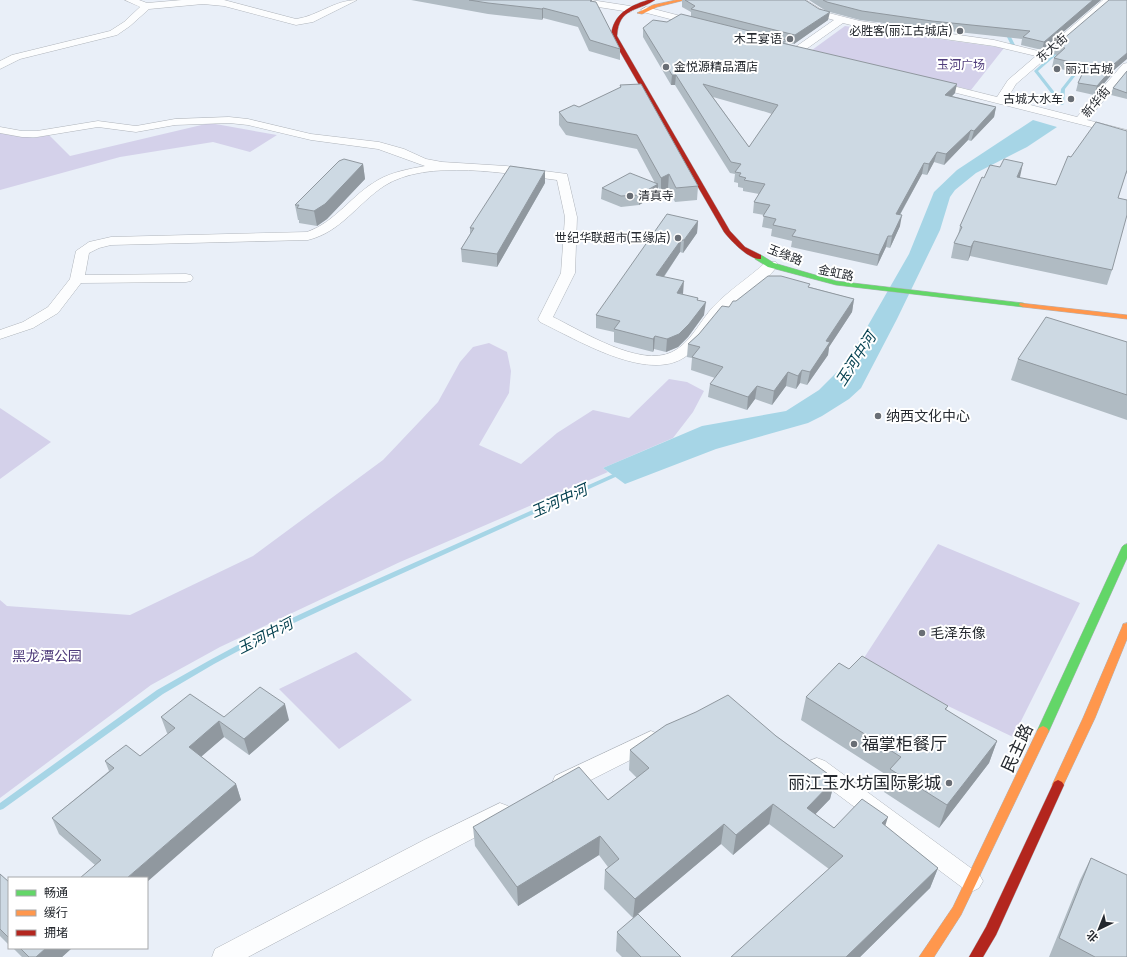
<svg xmlns="http://www.w3.org/2000/svg" width="1127" height="957" viewBox="0 0 1127 957" font-family="'Fira Sans Condensed','Noto Sans SC',sans-serif">
<style>
.green{fill:#d4d1ea}
.water{fill:#a6d5e6}
.lines{fill:none;stroke-linecap:round;stroke-linejoin:round}
.stream{fill:#a6d5e6;fill-rule:evenodd}
.street-casing{stroke:#afb4bb;stroke-width:1}
.fast-casing{stroke:#afb4bb;stroke-width:1}
.slow-casing{stroke:#afb4bb;stroke-width:1}
.jam-casing{stroke:#afb4bb;stroke-width:1}
.street{fill:#fcfdfe;fill-rule:evenodd}
.fast{fill:#63d668;fill-rule:evenodd}
.slow{fill:#ff974d;fill-rule:evenodd}
.jam{fill:#b3261e;fill-rule:evenodd}
.wall{fill:#b0bbc3;fill-rule:evenodd}
.shaded-wall{fill:#90989f}
.building{fill:#cdd9e3;stroke:#90989f;fill-rule:evenodd}
.poi-dot{fill:#696e75;stroke:#fff;stroke-width:1.5}
.labels{text-anchor:middle;stroke-width:4;stroke-linejoin:round;paint-order:stroke}
.far-poi-label{font-size:12px;fill:#24282e;stroke:#fff;text-anchor:end}
.far-street-label{font-size:12px;fill:#24282e;stroke:#fff}
.far-park-label{font-size:12px;fill:#4f3c7b;stroke:#fff}
.poi-label{font-size:14px;fill:#24282e;stroke:#fff;text-anchor:start}
.park-label{font-size:14px;fill:#4f3c7b;stroke:#fff}
.water-label{font-size:15px;font-style:italic;fill:#054150;stroke:#fff}
.near-poi-label{font-size:17px;fill:#24282e;stroke:#fff;text-anchor:start}
.near-street-label{font-size:17px;fill:#24282e;stroke:#fff}
</style>
<rect width="100%" height="100%" fill="#e9eff8"/>
<path class="green" d="M845 26 1004 48 971 90 812 50Z
M210 123 277 135 250 152 213 142 120 157 0 190V132L33 138 49 135 70 156Z
M489 343 507 352 511 371 509 393 479 445 521 464 557 433 593 410 629 418 669 379 687 382 704 391 693 412 673 438 603 468 608 472 400 562 220 647 151 685 0 798V600L7 606 130 615 253 556 383 460 438 402 460 362 473 347Z
M0 408 51 442 0 479Z
M938 544 1080 603 1013 737 860 664Z
M356 652 412 700 339 749 279 689Z"/>
<path class="water" d="M1033 120 1057 127 1027 147 976 173 955 190 950 197 940 230 897 319 861 388 849 399 822 416 808 423 716 449 625 484 603 468 702 426 786 411 819 390 847 362 909 254 934 192 957 170Z"/>
<g class="lines">
<path class="stream" d="M1005 30 1008 31 1015 45 1014 46 1011 45 1004 31Z
M1059 49 1062 50 1038 71 1060 99 1061 89 1080 65 1083 66 1065 89 1064 104 1062 105 1057 101H1055L1044 94V92H1046L1055 98 1034 71Z
M620 471 622 472 623 473 622 474 339 602 266 636 214 664 163 694 3 809 0 810V803L157 690 210 660 262 632 335 598Z"/>
<defs>
<path id="street" d="M125 0H139L147 3 182 0H224L296 19C318 16 334 0 357 0L313 22 296 25 224 6 203 4 149 9 130 26 117 35 20 59 0 69V61L12 55 110 31 124 22 140 7Z
M568 0H591L630 6 635 9 630 12 573 3Z
M794 0H806L825 12 860 21 994 40 1042 52 1103 0H1114L1016 84 1007 99 1077 117 1123 64 1127 63V73L1087 120 1127 130V136L929 86 928 84 933 81 997 97 1008 80 1036 56 994 46 859 27 843 23 802 52H794L793 50 794 48 834 20 819 16Z
M646 7 700 21 702 23 697 26 643 12 641 10Z
M229 117 248 119 311 134 379 142 404 149 426 159 442 162 506 166 567 174 577 217 575 273 553 317C582 331 640 368 672 352 690 344 700 321 713 307 729 290 749 278 766 262H776L778 265C766 283 743 294 727 309 712 323 703 345 685 357 647 383 576 339 540 322L538 319 561 273 565 217 557 180C509 174 427 158 384 186 357 204 341 232 308 240L111 245 99 248 89 253 85 275 186 274 191 275 193 278 191 281 186 282 81 283 58 313 33 328 0 339V330L23 322 48 307 70 279 76 251 89 242 111 237 307 232C336 222 351 195 378 180 392 172 409 169 425 166L378 149 311 140 248 125 229 123 175 125 136 132 98 127 37 137H22L0 133V127L22 131H37L98 121 136 126 175 119Z
M651 731 658 734 662 740 658 746 571 790 563 792 555 790 552 783 555 776Z
M817 758 825 761 979 874 983 881 979 888 971 892 963 888 809 773 806 767 809 761Z
M500 803 508 806 511 813 508 820 248 957H212L215 949 424 840Z"/>
<path id="fast" d="M755 255H761L774 263 836 281 1023 303 1027 305 1023 307 836 285 768 267 755 259Z
M1127 544V558L1049 731 1047 734 1043 736 1039 734 1037 731 1122 547 1124 545Z"/>
<path id="slow" d="M676 0H685L657 7 642 14 637 13 653 5Z
M1020 303 1127 315V319L1023 307 1019 305Z
M1127 623V639L1095 718 1062 788 1058 790 1054 788 1052 785 1083 718 1122 627 1123 624Z
M1043 726 1047 728 1049 731 961 915 934 957H919L953 907 1037 731 1039 728Z"/>
<path id="jam" d="M648 0H655C637 12 619 7 617 36L730 231 745 247 761 255V259C749 260 731 241 724 232L611 36C613 14 629 6 648 0Z
M1058 780 1062 782 1064 785 996 935 983 957H969L986 927 1054 782Z"/>
</defs>
<use href="#street" class="street-casing"/>
<use href="#fast" class="fast-casing"/>
<use href="#slow" class="slow-casing"/>
<use href="#jam" class="jam-casing"/>
<use href="#street" class="street"/>
<use href="#fast" class="fast"/>
<use href="#slow" class="slow"/>
<use href="#jam" class="jam"/>
</g>
<path class="wall" d="M411 0H592V2L620 49V60L589 51 578 27 543 18 542 20 488 14Z
M682 0H805L828 20 794 44 786 42 785 43 955 93 952 96 996 107 994 117 971 141 968 140 944 165 934 162 927 175 922 174 900 215V226L890 248 886 247 877 266 791 247 792 241 771 236 772 229 762 227 764 215 753 213 754 202 759 194 743 191V188L738 187V183L734 182 735 174 730 173 675 85H671L643 37V28L691 16V12L682 7ZM713 97 766 112 772 114 749 147Z
M809 0H1101L1042 50 1021 45 1022 39 930 29 860 20 826 11Z
M1055 46 1122 63 1114 70 1113 73 1094 95 1076 91 1078 83 1082 74 1052 67 1054 58 1057 55 1053 54Z
M1127 71V99L1111 95 1113 88Z
M620 85 698 186 697 200 675 202 668 188 661 192 658 187V194L639 205 621 207 601 199 602 188 655 183 637 149 566 135 559 125V112L579 107 620 88Z
M1127 131V174L1126 173 1118 198 1112 270 1107 285 970 256 968 261 951 258 954 243 958 236 960 226 984 178 1000 167 1019 178 1056 185 1071 157Z
M363 164 365 179 327 219 317 226 299 223V220H298L295 205Z
M545 183 497 267 462 262 461 249 470 234V228Z
M698 221 697 233 683 253 680 252 664 277 683 295 698 298V301L704 315 688 337 678 347 666 352 654 349 653 352 614 342V332L596 328V315Z
M810 287 854 299 852 312 829 347 828 355 807 385 800 383 796 389 786 386 772 405 755 399 747 410 708 397 710 384 715 378 691 370 692 358 687 357 688 344 729 307 736 301Z
M1127 342V420L1011 380 1018 359Z
M849 669 948 706 946 710 997 741 989 763 939 828 884 792 888 776 801 720 806 697Z
M161 717H224L289 720 249 755 224 737 201 756 236 784 241 800 95 865 59 834 52 818 109 771 105 761 140 756 168 734 167 733Z
M776 736 835 779 830 799 815 814 834 828 885 826 938 868 930 888 860 957H731L829 869 769 824 733 855 721 844 633 918 604 889 605 870 608 867 599 855 518 906 475 846 473 827 608 800 637 778 629 770 630 750Z
M1091 858 1127 957H1049L1080 880Z
M0 874 9 882V945L0 936Z
M617 932 681 957H622L616 951Z
M13 948H72L62 957H22Z"/>
<path class="shaded-wall" d="M1093 0H1101L1042 50 1044 42Z
M543 8V18L542 20V9Z
M830 12 828 20 794 44 795 35Z
M1127 53V59L1114 70 1113 73 1094 95 1097 86 1114 64Z
M672 75H676L675 85H671Z
M957 84 955 93 943 105 945 95Z
M996 107 994 117 971 141 974 131Z
M971 130 968 140 944 165 946 154Z
M937 152 934 162 927 175 929 164Z
M924 163 922 174 894 225 896 214Z
M1023 163 1020 177 1014 191 1017 177Z
M363 164 365 179 327 219 317 226 314 211Z
M545 171V183L497 267V254Z
M669 174 668 188 661 192V178Z
M658 184V194L639 205V195Z
M902 215 900 226 890 248 892 236Z
M698 221 697 233 683 253 684 240Z
M888 236 886 247 877 266 879 255Z
M681 240 680 252 656 288V275Z
M974 241 970 256 968 261 971 247Z
M684 281 683 294 677 293Z
M854 299 852 312 829 347 828 355 807 385 810 372 826 341Z
M706 302 704 315 688 337 678 347 666 352 667 339Z
M655 336 654 349 653 352V339Z
M802 370 800 383 796 389 798 376Z
M788 372 786 386 772 405 774 391Z
M757 386 755 399 747 410 748 397Z
M285 704 289 720 249 755 244 739Z
M219 721 224 737 194 763 189 747Z
M997 741 989 763 939 828 947 805Z
M835 779 830 799 803 827 807 808Z
M236 784 241 800 147 882V878H127Z
M773 804 769 824 733 855 736 835Z
M888 817 882 836V823Z
M724 824 721 844 633 918 635 899Z
M600 836 599 855 518 906 517 887Z
M938 868 930 888 860 957H846Z
M46 948H72L62 957H36Z"/>
<path class="building" d="M469 0H592L590 1 596 2 620 49 590 40 578 17 543 8 542 9 488 3Z
M685 0H805L819 9 830 12 795 35 691 9 695 6Z
M823 0H1093L1044 42 1023 37 1030 31 932 21 862 11 827 2Z
M1109 0H1127V53L1114 64H1116L1097 86 1078 83 1086 66 1054 58 1065 48 1055 46Z
M681 14 786 40 782 43 957 84 945 95 996 107 974 131 971 130 946 154 937 152 929 164 924 163 896 214 902 215 892 236H888L879 255 792 236 796 230 773 225 776 219 763 216 770 205 754 202 765 184 744 180 746 178 739 176 741 173 735 172 741 164 731 162 676 75H672L643 28 653 20 667 22ZM703 84 778 105 749 147Z
M1127 71V93L1113 88Z
M641 84 698 186 676 188 669 174 661 178 637 135 567 122 559 112 574 105 579 107 621 87 620 85Z
M1096 122 1127 131V170L1118 198 1127 200V215L1112 270 974 241 971 247 954 243 962 227 960 226 982 177 984 178 990 165 1000 167 1004 159 1023 163 1017 177 1056 185 1068 156 1071 157Z
M344 159 363 164 325 204 314 211 297 208 299 205H295L339 161Z
M510 166 545 171 497 254 461 249 474 228H470Z
M630 173 658 184 639 195 621 196 602 188Z
M667 214 698 221 684 240H681L656 275 684 281 677 293 698 298 697 300 706 302 689 324 679 334 667 339 655 336 653 339 614 329 620 321 596 315Z
M768 276H781L810 284 808 287 854 299 826 341 830 342 810 372 802 370 798 376 788 372 774 391 757 386 748 397 710 384 723 367 692 357 700 347 688 344 699 334 722 306 729 307 733 301H736Z
M1046 317 1127 342V395L1018 359Z
M862 656 948 706 945 709 997 741 947 805 890 769 901 757 806 697 839 663 849 669Z
M260 687 285 704 244 739 219 721 189 747 236 784 127 878H80L101 860 52 818 114 768 105 761 126 745 140 756 175 728 161 717 190 694 224 717Z
M728 695 776 736 835 779 807 808 834 828 862 799 888 817 882 823 938 868 846 957H731L843 856 773 804 736 835 724 824 635 899 605 870 619 859 600 836 517 887 473 827 579 767 608 800 649 768 630 750 666 725 696 712Z
M1091 858 1127 875V957H1095L1059 938Z
M0 874 9 882V938L0 929Z
M638 914 681 957H641L617 932Z
M20 948H46L36 957H29Z"/>
<g class="poi-dot">
<circle cx="960" cy="31" r="4"/>
<circle cx="790" cy="39" r="4"/>
<circle cx="666" cy="67" r="4"/>
<circle cx="1057" cy="69" r="4"/>
<circle cx="1071" cy="99" r="4"/>
<circle cx="630" cy="196" r="4"/>
<circle cx="678" cy="238" r="4"/>
<circle cx="878" cy="416" r="4"/>
<circle cx="922" cy="633" r="4"/>
<circle cx="854" cy="744" r="4"/>
<circle cx="949" cy="783" r="4"/>
</g>
<g class="labels">
<g class="far-poi-label">
<text x="952" y="35">必胜客(丽江古城店)</text>
<text x="782" y="43">木王宴语</text>
<text x="674" y="71" text-anchor="start">金悦源精品酒店</text>
<text x="1065" y="73" text-anchor="start">丽江古城</text>
<text x="1063" y="103">古城大水车</text>
<text x="638" y="200" text-anchor="start">清真寺</text>
<text x="670" y="242">世纪华联超市(玉缘店)</text>
</g>
<g class="far-street-label">
<text transform="translate(1052 48) rotate(-41)" y="4">东大街</text>
<text transform="translate(1096 102) rotate(-50)" y="4">新华街</text>
<text transform="translate(785 255) rotate(21)" y="4">玉缘路</text>
<text transform="translate(836 273) rotate(12)" y="4">金虹路</text>
</g>
<g class="far-park-label">
<text x="961" y="69">玉河广场</text>
</g>
<g class="poi-label">
<text x="886" y="421">纳西文化中心</text>
<text x="930" y="638">毛泽东像</text>
</g>
<g class="park-label">
<text x="47" y="661">黑龙潭公园</text>
</g>
<g class="water-label">
<text transform="translate(856 359) rotate(-57)" y="5">玉河中河</text>
<text transform="translate(559 501) rotate(-24)" y="5">玉河中河</text>
<text transform="translate(265 636) rotate(-27)" y="5">玉河中河</text>
</g>
<g class="near-poi-label">
<text x="862" y="750">福掌柜餐厅</text>
<text x="941" y="789" text-anchor="end">丽江玉水坊国际影城</text>
</g>
<g class="near-street-label">
<text transform="translate(1017 748) rotate(-65)" y="6">民主路</text>
</g>
</g>
<rect x="8" y="877" width="140" height="72" fill="#ffffff" stroke="#a7a9ab"/>
<rect x="16" y="890" width="20" height="6" fill="#63d668" stroke="#a7a9ab"/>
<text x="44" y="897" font-size="12" fill="#24282e">畅通</text>
<rect x="16" y="910" width="20" height="6" fill="#ff974d" stroke="#a7a9ab"/>
<text x="44" y="917" font-size="12" fill="#24282e">缓行</text>
<rect x="16" y="930" width="20" height="6" fill="#b3261e" stroke="#a7a9ab"/>
<text x="44" y="937" font-size="12" fill="#24282e">拥堵</text>
<g transform="translate(1099 929) rotate(223)" stroke="#ffffff" stroke-width="3" paint-order="stroke">
<path d="M0-3L7 15L0 10L-7 15Z" fill="#24282e"/>
<text y="-6" font-size="11" font-weight="bold" text-anchor="middle" fill="#24282e">北</text>
</g>
</svg>
